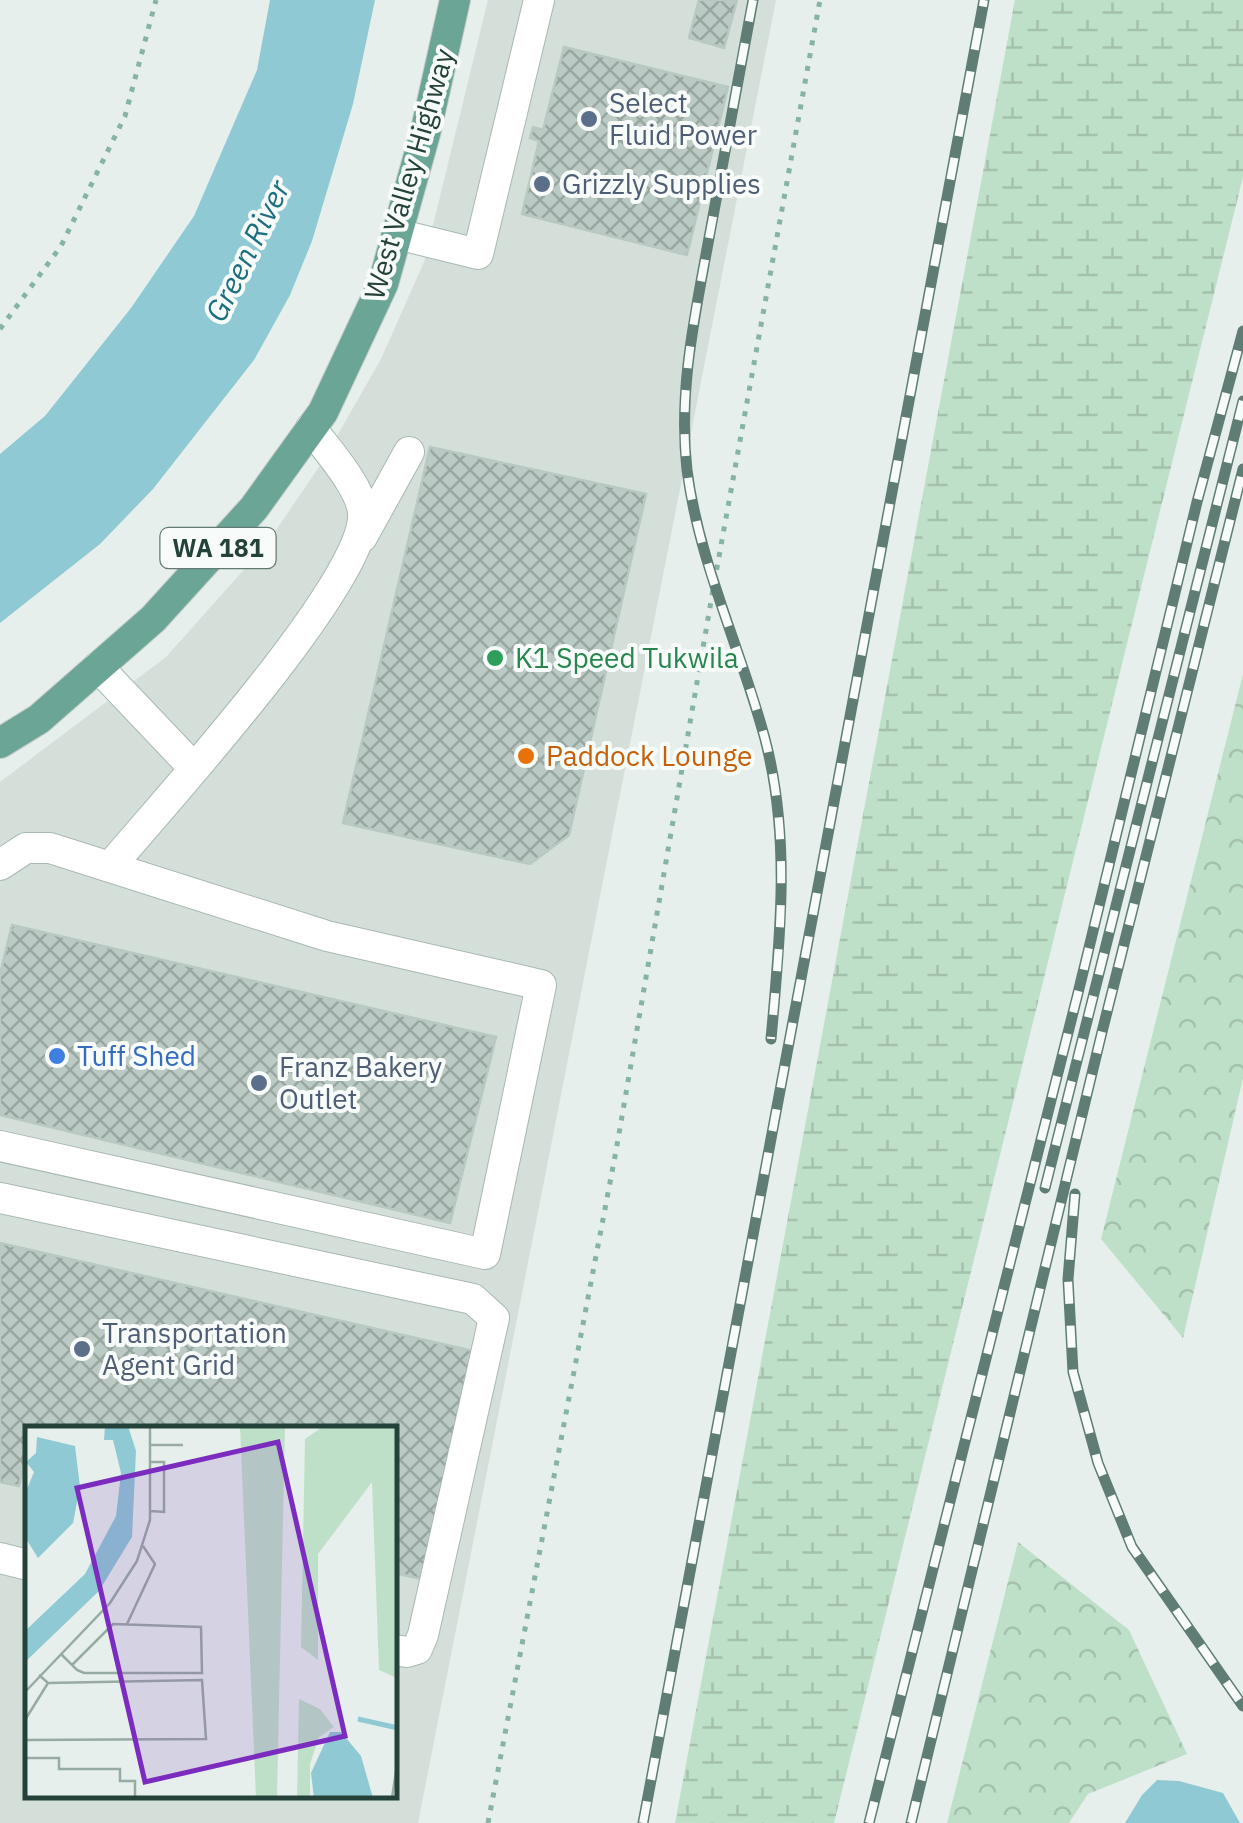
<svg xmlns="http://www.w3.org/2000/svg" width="1243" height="1823" viewBox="0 0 1243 1823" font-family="'IBM Plex Sans',sans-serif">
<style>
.built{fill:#d4dfda;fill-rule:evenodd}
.forest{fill:url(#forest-crowns)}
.wetland{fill:url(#wetland-marsh)}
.water{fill:#8ec9d4}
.building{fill:url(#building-cross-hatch);stroke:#b8c9c2;stroke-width:2.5}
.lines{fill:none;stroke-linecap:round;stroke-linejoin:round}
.minor-casing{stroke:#a8b8b2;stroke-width:32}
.major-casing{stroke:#c2cac8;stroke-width:32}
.path{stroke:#86b3a5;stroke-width:5;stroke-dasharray:5 8;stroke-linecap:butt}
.minor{stroke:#fff;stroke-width:30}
.major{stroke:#6aa596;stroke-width:30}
.rail-casing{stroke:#5f7d75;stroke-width:11}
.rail{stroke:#f7fbf9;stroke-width:8;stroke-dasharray:22;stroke-linecap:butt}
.service-dot{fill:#5c6f8a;stroke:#f7fbf9;stroke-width:4}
.leisure-dot{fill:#2e9e5b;stroke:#f7fbf9;stroke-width:4}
.food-dot{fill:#e8710a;stroke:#f7fbf9;stroke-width:4}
.shop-dot{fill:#3f7fe0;stroke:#f7fbf9;stroke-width:4}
.labels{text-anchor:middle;stroke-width:8;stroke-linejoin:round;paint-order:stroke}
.shield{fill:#f7fbf9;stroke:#637a73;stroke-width:2.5}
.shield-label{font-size:25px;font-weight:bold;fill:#24423a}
.service-label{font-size:28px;fill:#4e5e75;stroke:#f7fbf9;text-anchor:start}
.street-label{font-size:28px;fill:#24423a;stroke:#f7fbf9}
.leisure-label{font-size:28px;fill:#27864d;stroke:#f7fbf9;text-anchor:start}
.food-label{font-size:28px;fill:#c56008;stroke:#f7fbf9;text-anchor:start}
.shop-label{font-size:28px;fill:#366cbe;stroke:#f7fbf9;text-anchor:start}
.water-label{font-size:30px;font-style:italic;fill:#1c6f80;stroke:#f7fbf9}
.inset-river{fill:none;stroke:#8ec9d4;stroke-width:5}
.inset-road{fill:none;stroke:#98aaa4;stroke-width:2.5}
.view{fill:#7b2cbf;fill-opacity:0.15;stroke:#7b2cbf;stroke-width:5}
.inset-edge{fill:none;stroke:#24423a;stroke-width:5}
</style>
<defs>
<pattern id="forest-crowns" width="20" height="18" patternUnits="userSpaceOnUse" patternTransform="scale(2.5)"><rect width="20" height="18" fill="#bfe0c8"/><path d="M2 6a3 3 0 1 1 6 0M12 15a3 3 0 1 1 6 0" fill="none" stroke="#a4c1ad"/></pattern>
<pattern id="wetland-marsh" width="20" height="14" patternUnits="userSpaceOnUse" patternTransform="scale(2.5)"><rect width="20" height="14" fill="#bfe0c8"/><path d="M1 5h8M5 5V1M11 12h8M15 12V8" fill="none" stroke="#a4c1ad"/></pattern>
<pattern id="building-cross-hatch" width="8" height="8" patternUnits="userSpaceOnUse" patternTransform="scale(2.5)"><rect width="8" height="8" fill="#bbcac4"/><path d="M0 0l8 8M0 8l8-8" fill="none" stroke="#98a6a0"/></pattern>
</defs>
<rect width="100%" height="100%" fill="#e6efeb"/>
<path class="built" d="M488 0H776L418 1823H0V782L166 657 265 546 321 464 381 359 424 262ZM28 1428H395V1796H28Z"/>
<path class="forest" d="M1243 674V1078L1183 1338 1101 1239Z
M1018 1542 1129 1630 1187 1754 1088 1794 1069 1823H947Z"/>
<path class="wetland" d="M1015 0H1243V177L834 1823H675Z"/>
<path class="water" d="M270 0H375L353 104 312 241 290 295 254 360 153 489 100 544 0 623V454L45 416 131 308 194 216 257 70Z
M1157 1780 1179 1781 1223 1793 1240 1823H1125L1142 1795Z"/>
<path class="building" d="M699 0H737L724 48 689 38Z
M564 47 728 87 687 255 522 214 539 141 530 138 533 127 543 130Z
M430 447 646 494 569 835 530 864 343 823Z
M12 925 496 1037 450 1223 0 1115V974Z
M0 1243 473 1351 421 1579 395 1573V1428H28V1466L24 1465 19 1486 0 1482Z"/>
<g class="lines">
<defs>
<path id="minor" d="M397 234 478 254 539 0
M362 537 409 452
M98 667 193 767
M0 865 26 848H50L327 936 541 985 485 1254 0 1146
M110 867C160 807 368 580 363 513 361 487 327 450 311 428
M0 1198 473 1299 494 1318 423 1635 417 1649 407 1652 395 1650
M0 1558 28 1565"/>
<path id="major" d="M0 743 39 719 153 619 254 508 323 412 383 284 425 134 455 0"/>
</defs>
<use href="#minor" class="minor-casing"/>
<use href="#major" class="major-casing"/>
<path class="path" d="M0 329 61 246 125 116 156 0
M488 1823 616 1151 714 584 820 0"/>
<use href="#minor" class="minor"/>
<use href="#major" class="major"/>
<defs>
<path id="rail" d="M753 0C738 79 724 159 709 238 695 315 678 391 687 470 699 563 741 649 765 739 791 838 780 939 771 1039
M1045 1188 1243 401
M1075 1194 1068 1279 1073 1372 1098 1463 1132 1547 1243 1706
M643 1823 984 0
M869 1823 1078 993 1197 502 1243 331
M911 1823 1101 1036 1243 469"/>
</defs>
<use href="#rail" class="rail-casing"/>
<use href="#rail" class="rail"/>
</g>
<g class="service-dot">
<circle cx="589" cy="119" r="10"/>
<circle cx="542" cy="184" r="10"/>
<circle cx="259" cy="1083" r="10"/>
<circle cx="82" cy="1349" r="10"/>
</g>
<circle class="leisure-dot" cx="495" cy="658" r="10"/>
<circle class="food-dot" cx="526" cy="756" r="10"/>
<circle class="shop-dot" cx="57" cy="1056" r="10"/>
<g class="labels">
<rect class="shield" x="160.5" y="528" width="115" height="40" rx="8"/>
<g class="shield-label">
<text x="218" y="557">WA 181</text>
</g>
<g class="service-label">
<text x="609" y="113">Select<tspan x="609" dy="32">Fluid Power</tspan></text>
<text x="562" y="194">Grizzly Supplies</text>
<text x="279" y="1077">Franz Bakery<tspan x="279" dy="32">Outlet</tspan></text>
<text x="102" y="1343">Transportation<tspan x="102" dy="32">Agent Grid</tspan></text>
</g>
<g class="street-label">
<text transform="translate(409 174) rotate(-74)" y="10">West Valley Highway</text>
</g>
<g class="leisure-label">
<text x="515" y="668">K1 Speed Tukwila</text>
</g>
<g class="food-label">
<text x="546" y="766">Paddock Lounge</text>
</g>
<g class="shop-label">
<text x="77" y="1066">Tuff Shed</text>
</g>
<g class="water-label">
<text transform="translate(248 251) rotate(-64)" y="10">Green River</text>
</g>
</g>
<g transform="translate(25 1426)">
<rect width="372" height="372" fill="#e6efeb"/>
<path d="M299 0H372V252L354 244 347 56 293 128V234L276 221 280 13ZM274 273 295 283 309 301 294 311 285 338V372H272Z" fill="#bfe0c8"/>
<path d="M215 0H260L252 372H231Z" fill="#bfe0c8"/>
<path d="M80 0H103L111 25 107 111 74 165 0 236V205L60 148 91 90 96 47 88 14H79ZM12 11 50 20 55 61 48 97 13 132 0 111V68L9 46 1 36 11 27ZM305 306H316L336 330 348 372H289L286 347Z" fill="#8ec9d4"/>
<path class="inset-river" d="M333 293 373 302"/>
<path class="inset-road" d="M125 19H158M125 36H139V86L126 85M102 198 130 138 118 120M36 228 52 244 59 247H177L176 201 88 198 47 239M0 266 85 177 112 135 125 94V0M0 294 23 257M0 314 181 313 177 254 23 257 14 249M0 332H34V343H95V355H110V372M367 372 373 332"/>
<path class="view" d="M253 16 320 310 120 356 52 62Z"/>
<rect width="372" height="372" class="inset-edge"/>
</g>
</svg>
